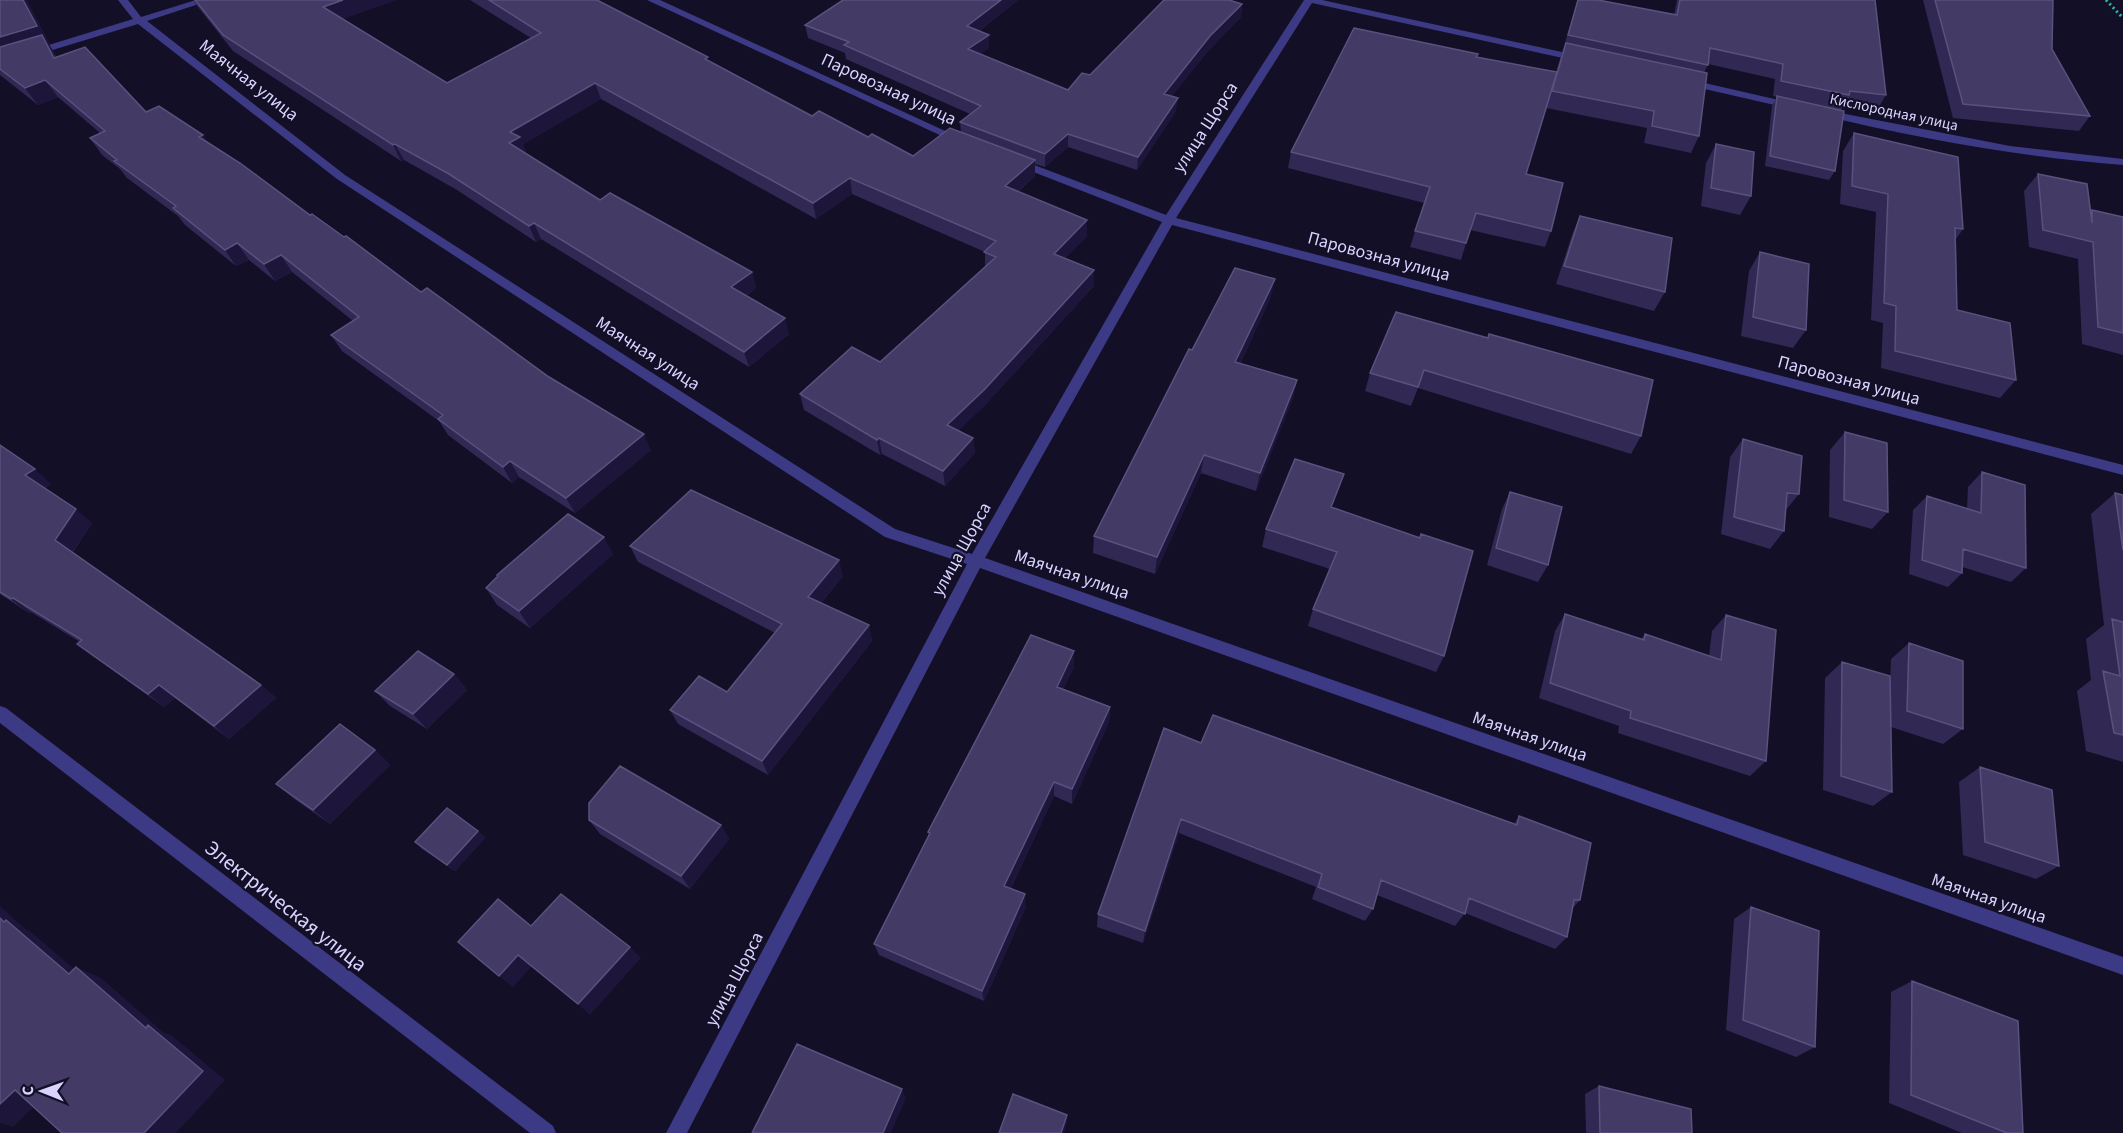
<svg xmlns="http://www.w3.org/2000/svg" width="2123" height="1133" viewBox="0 0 2123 1133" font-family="'Source Sans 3',sans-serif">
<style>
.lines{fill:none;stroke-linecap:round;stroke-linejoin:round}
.path{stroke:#2fb8b0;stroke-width:3;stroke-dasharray:2 3;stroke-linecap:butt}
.minor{fill:#3d3a85;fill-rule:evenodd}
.wall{fill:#312854}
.shaded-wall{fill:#1d163a}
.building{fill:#433a66;stroke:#5a527e;stroke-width:1.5}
.labels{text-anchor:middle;stroke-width:4.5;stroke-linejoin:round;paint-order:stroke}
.far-street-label{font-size:15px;fill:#d9d4ff;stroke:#130f26}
.street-label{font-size:18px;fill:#d9d4ff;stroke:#130f26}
.near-street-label{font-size:21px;fill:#d9d4ff;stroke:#130f26}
</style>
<rect width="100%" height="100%" fill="#130f26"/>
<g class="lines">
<path class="path" d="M2106 0 2123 18"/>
<path class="minor" d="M118 0H128L141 17 196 0H211L147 21 345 175 895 529 972 554 1162 222 1013 164V160H1021L1166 215 1304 0H1322L1585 57 1586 59 1581 62 1312 3 1176 218 2123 465V475L1172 225 985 558 2123 957V975L980 568 687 1133H666L967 564 885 537 337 179 138 24 0 66V60L133 19Z
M647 0H660L967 141 965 143H957Z
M1687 79 1792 103 1797 106 1792 109 1683 84 1682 82Z
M1825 110 2010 146 2123 159V165C2021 157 1920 139 1821 115V111Z
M0 706 6 708 553 1126 556 1133H530L0 723Z"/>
</g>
<path class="wall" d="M0 0 49 42 48 43 57 57 146 112 209 143 310 215 344 237 421 292 549 377 651 450 575 513 519 477 512 483 448 435 439 421 342 351 331 335 353 321 292 272 275 281 249 260 236 266 185 225 178 216 127 178 120 169 102 155 90 138 100 133 58 97 38 105 0 75Z
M193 0H396L342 19 447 83 531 38 470 0H597L812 116 913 156 961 132 960 122 970 114 846 59 845 53 808 38 805 25 843 0H1018L979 31 989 35V48L980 54 1068 90 1090 75 1242 4 1241 17 1209 50 1172 96 1176 111 1137 170 1068 147 1045 167 1035 164V176L1018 192 1087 236 1065 258 1094 270V286L986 404 958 431 973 438 975 453 945 486 882 454 880 455 804 410 800 394 880 362 985 267V252L852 194 816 219 601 99 523 144 526 153V154L600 200 752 272 756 288 746 296 789 334 749 367 541 239 536 242 457 190 404 160 401 161 233 51 198 7Z
M1578 0 1674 15 1677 0H1875L1886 95 1877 110 1843 107 1841 110 1835 171 1829 180 1765 166 1772 106 1777 97 1773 96 1775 79 1708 64 1704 73 1699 136 1691 153 1644 143 1647 128 1546 108 1526 174 1551 231 1545 247 1470 230 1461 260 1410 247 1424 203 1288 168 1291 152 1477 57 1556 72Z
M1923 0H2053L2052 49 2090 116 2079 131 1953 118Z
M1854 133 1963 229 1956 239 1957 310 2016 380 2000 398 1881 368 1883 323 1871 320 1876 212 1840 204 1843 151Z
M1716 144 1751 196 1740 215 1701 206 1706 163Z
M2038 174 2091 211 2092 210 2123 217V355L2082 344 2078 259 2029 247 2024 191Z
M1580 216 1665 292 1654 311 1556 284 1572 235Z
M1760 252 1806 330 1793 348 1741 336 1749 271Z
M1271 297 1240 364 1297 380 1293 398 1256 491 1201 473 1155 574 1093 553 1094 536 1192 350Z
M1487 338 1641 436 1631 454 1418 388 1411 406 1365 391 1370 373Z
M1845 432 1888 512 1872 529 1829 517 1830 450Z
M1743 439 1799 494 1785 511 1784 531 1770 549 1721 534 1730 457Z
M0 445 51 484 45 488 92 523 73 552 261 685 276 698 229 739 175 698 164 707 94 657 77 644 80 642 31 612 29 613 0 594Z
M1982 472 2026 568 2011 582 1962 567V573L1948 587 1909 574 1913 510 1927 496 1967 509 1968 487Z
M1344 474 1332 507 1444 656 1436 672 1308 626 1313 609 1330 569 1262 547 1266 529Z
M1510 492 1548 565 1538 582 1487 565 1502 509Z
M2115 493 2123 495V762L2086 751 2077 691 2091 680 2086 639 2104 625 2091 514Z
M630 546 843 576 821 603 869 625 872 641 768 775 678 724 670 710 727 692 775 633 638 562Z
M613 554 530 628 497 605 486 588 498 576Z
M1565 614 1641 639 1645 634 1709 656 1712 631 1726 615 1766 761 1750 776 1618 733 1619 726 1539 698 1555 631Z
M1909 643 1963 729 1943 744 1891 727 1892 792 1873 806 1823 790 1825 678 1842 662 1890 684 1891 659Z
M1074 651V667L1063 689 1110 707 1109 722 1072 804 1054 796 1011 888 1026 907 984 1001 879 955 874 944 929 835 928 832Z
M454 674 467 690 427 729 390 706 375 691Z
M1201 743 1514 824 1519 816 1580 900 1573 908 1567 937 1555 949 1465 913 1455 926 1377 895 1373 909 1365 921 1312 899 1316 887 1179 833 1143 943 1097 927 1098 914Z
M375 750 390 765 330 824 293 798 276 784Z
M1980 767 2059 866 2036 879 1963 855 1959 782Z
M589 820 721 825 729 839 690 889 600 834Z
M478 831 485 838 455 871 422 849 415 842Z
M1751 907 1815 1047 1796 1057 1726 1030 1734 919Z
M1912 981 2023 1133H1962L1889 1103 1891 992Z
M1599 1086 1692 1133H1586L1585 1094Z"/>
<path class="shaded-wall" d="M23 0H27L49 42 48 43 54 52 67 75 54 58H0V37Z
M343 0H396L331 23 323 7Z
M1001 0H1018L968 39 967 26Z
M1242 4 1241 17 1209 50 1163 108 1164 94 1210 36Z
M989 35V48L969 63 968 49Z
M45 80 58 97 38 105 25 88Z
M595 83 601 99 523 144 526 153 516 159 509 143 510 132Z
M1178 98 1176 111 1137 170 1138 157Z
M1068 134V147L1045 167V154Z
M203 135 215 151 199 137Z
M395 144 404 160 401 161 393 145Z
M1035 160V176L1006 202 1005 186Z
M850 178 852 194 816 219 813 203Z
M1087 220V236L1054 270V254Z
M534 223 541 239 536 242 529 226Z
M237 243 249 260 236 266 225 250Z
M281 255 292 272 275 281 264 264Z
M1094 270V286L986 404 948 441 947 425Z
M752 272 756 288 736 303 731 287Z
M1275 279 1271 297 1232 381 1235 362Z
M785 318 789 334 749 367 744 352Z
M1297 380 1293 398 1256 491 1260 473Z
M644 434 651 450 575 513 566 498Z
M879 438 882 454 880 455 877 440Z
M973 438 975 453 945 486 943 471Z
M1204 455 1201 473 1155 574 1157 557Z
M510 461 519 477 512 483 503 467Z
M35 469 51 484 41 490 25 475Z
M1344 474 1338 492 1326 524 1331 507Z
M76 509 92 523 71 554 55 540Z
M604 537 613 554 530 628 519 611Z
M839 560 843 576 813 612 808 597Z
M13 598 31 612 29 613 11 599Z
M869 625 872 641 768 775 762 761Z
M1074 651V667L1057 702V687Z
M454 674 467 690 427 729 413 714Z
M159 685 175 698 164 707 148 694Z
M261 685 276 698 229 739 214 726Z
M1110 707 1109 722 1072 804V789Z
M375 750 390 765 330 824 313 810Z
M1054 782V796L1006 898 1004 886Z
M1181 819 1179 833 1143 943 1145 931Z
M721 825 729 839 690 889 681 876Z
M478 831 485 838 455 871 447 865Z
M1025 894 1026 907 984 1001 982 991Z
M0 906 24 928 31 932 93 985 69 974 4 922 0 918Z
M630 947 641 958 590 1015 578 1004Z
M518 955 532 966 513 987 499 976Z
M76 967 101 978 163 1032 171 1035 225 1080 176 1133H144L146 1028Z
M902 1089 906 1098 891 1133H883Z
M15 1090 43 1098 13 1127 0 1123V1104Z
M1067 1115V1123L1064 1133H1061Z"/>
<path class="building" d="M0 0H23L37 26 0 37Z
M195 0H343L323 7 447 83 541 33 489 0H597L708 57 705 59 812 116 819 111 868 137 872 134 913 156 950 128 1035 160 1005 186 1087 220 1054 254 1094 270 985 389 947 425 973 438 943 471 879 438 877 440 800 394 852 347 880 362 996 257 984 252 996 241 850 178 813 203 595 83 510 132 520 137 509 143 600 200 610 193 752 272 731 287 785 318 744 352 534 223 529 226 449 174 395 144 393 145 223 35Z
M843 0H1001L967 26 989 35 968 49 1068 90 1082 73 1090 75 1164 0H1229L1242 4 1210 36 1164 94 1178 98 1138 157 1068 134 1045 154 960 122 981 106 844 45 849 42 805 25Z
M1578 0H1598L1677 15 1680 0H1875L1886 95 1850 91 1849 95 1781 81 1783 64 1710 48 1708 65 1568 35Z
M1935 0H2053L2052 49 2090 116 1963 104Z
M1354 28 1478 54 1476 57 1557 72 1526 174 1563 183 1551 231 1476 213 1466 243 1415 231 1430 187 1291 152Z
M42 35 54 58 85 47 146 112 159 106 203 135 199 137 240 163 310 215 312 214 344 237 346 236 421 292 427 288 549 377 644 434 566 498 510 461 503 467 438 419 443 415 331 335 359 317 281 255 264 264 237 243 225 250 173 208 176 206 114 161 117 160 90 138 105 131 45 80 25 88 0 69V47Z
M1566 43 1707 73 1699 136 1652 126 1654 111 1552 91Z
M1777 96 1844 111 1835 171 1770 156Z
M1854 133 1958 157 1963 229 1955 228 1957 310 2010 323 2016 380 1895 351 1896 306 1884 303 1888 194 1852 186Z
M1716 144 1754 152 1751 196 1711 188Z
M2038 174 2087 184 2092 223V210L2123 217V333L2098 327 2093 242 2043 230Z
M1580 216 1672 238 1665 292 1564 266Z
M1760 252 1809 264 1806 330 1753 317Z
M1235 268 1275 279 1235 362 1297 380 1260 473 1204 455 1157 557 1094 536 1189 349 1192 350Z
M1396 312 1488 338 1489 334 1653 380 1641 436 1424 370 1418 387 1370 373Z
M1845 432 1887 443 1888 512 1844 500Z
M1743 439 1802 456 1799 494 1787 493 1784 531 1734 517Z
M0 445 35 469 25 475 76 509 55 540 261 685 214 726 159 685 148 694 77 644 82 640 13 598 11 599 0 592Z
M1295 459 1344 474 1331 507 1420 538 1421 534 1473 551 1444 656 1313 609 1337 552 1266 529Z
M1982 472 2025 485 2026 568 1963 549 1962 573 1922 560 1927 496 1981 513Z
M691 490 839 560 808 597 869 625 762 761 670 710 699 676 727 692 782 624 630 546Z
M1510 492 1562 507 1548 565 1496 548Z
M2115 493 2123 495V550Z
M568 514 604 537 519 611 486 588 498 576 497 575Z
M1565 614 1644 640 1645 634 1721 660 1726 615 1776 630 1766 761 1630 718 1631 711 1550 683Z
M2112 619 2123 622V735L2114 733 2103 671 2120 676Z
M1031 635 1074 651 1057 687 1110 707 1072 789 1054 782 1004 886 1025 894 982 991 874 944 930 833 928 832Z
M1909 643 1963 661V729L1907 711Z
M418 651 454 674 413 714 375 691Z
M1842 662 1890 676 1892 792 1841 776Z
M1213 715 1517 825 1519 816 1591 843 1580 900H1574L1567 937 1469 898 1465 914 1381 880 1373 909 1318 887 1322 874 1181 819 1145 931 1098 914 1164 728 1201 743Z
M340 724 375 750 313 810 276 784Z
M620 766 721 825 681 876 589 820V803Z
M1980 767 2052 790 2059 866 1985 842Z
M447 808 478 831 447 865 415 842Z
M561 894 630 947 578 1004 518 955 499 976 458 942 498 899 531 926Z
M1751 907 1819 931 1815 1047 1743 1020Z
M0 918 4 922 6 920 69 974 76 967 146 1028 148 1025 203 1071 144 1133H62L15 1090 0 1104Z
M1912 981 2018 1021 2023 1133H2007L1911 1095Z
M797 1044 902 1089 883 1133H752Z
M1599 1086 1691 1109 1692 1133H1600Z
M1013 1094 1067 1115 1061 1133H999Z"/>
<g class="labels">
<g class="far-street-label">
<text transform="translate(1894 112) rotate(12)" y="5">Кислородная улица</text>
</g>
<g class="street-label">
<text transform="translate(249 80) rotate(38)" y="6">Маячная улица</text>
<text transform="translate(889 89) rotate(25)" y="6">Паровозная улица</text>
<text transform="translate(1205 127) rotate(-57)" y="6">улица Щорса</text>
<text transform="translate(1379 256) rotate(15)" y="6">Паровозная улица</text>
<text transform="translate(648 353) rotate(33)" y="6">Маячная улица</text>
<text transform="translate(1849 380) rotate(15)" y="6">Паровозная улица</text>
<text transform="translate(961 549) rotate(-61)" y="6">улица Щорса</text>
<text transform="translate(1072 574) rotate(19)" y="6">Маячная улица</text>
<text transform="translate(1530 736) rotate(19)" y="6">Маячная улица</text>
<text transform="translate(1989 898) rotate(19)" y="6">Маячная улица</text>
<text transform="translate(734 979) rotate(-62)" y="6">улица Щорса</text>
</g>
<g class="near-street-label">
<text transform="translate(286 906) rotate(38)" y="7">Электрическая улица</text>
</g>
</g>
<g transform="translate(42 1091) rotate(271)" stroke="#130f26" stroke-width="4.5" paint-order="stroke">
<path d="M0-4.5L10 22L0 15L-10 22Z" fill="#d9d4ff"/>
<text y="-9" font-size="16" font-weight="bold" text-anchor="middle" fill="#d9d4ff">С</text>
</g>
</svg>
